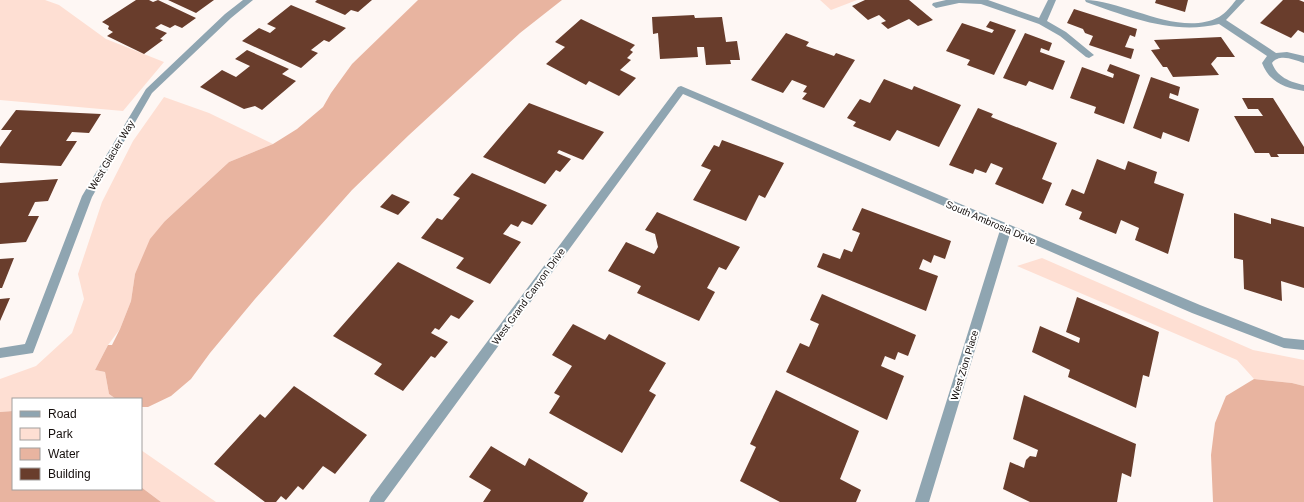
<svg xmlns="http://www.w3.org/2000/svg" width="1304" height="502" viewBox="0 0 1304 502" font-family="Helvetica,sans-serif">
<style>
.green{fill:#fedfd3}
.water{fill:#e8b4a0}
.building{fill:#693d2c}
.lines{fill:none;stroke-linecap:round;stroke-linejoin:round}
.service{fill:#8fa5b1;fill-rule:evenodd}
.minor{fill:#8fa5b1;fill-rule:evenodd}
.labels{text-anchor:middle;stroke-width:4;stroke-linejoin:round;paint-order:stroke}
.street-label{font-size:10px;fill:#140e0c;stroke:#fff}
</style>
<rect width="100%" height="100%" fill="#fef7f4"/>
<path class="green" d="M0 0H45L59 5 106 39 164 62 123 111 0 100Z
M820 0H857L831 10Z
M164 97 209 113 273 144 229 162 165 221 135 274 131 301 120 329 108 345 95 370 105 372 109 394 116 399H13V411L0 412V379L36 366 72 333 84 299 78 274 102 202 133 141Z
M1042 258 1253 350 1304 360V386L1292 383 1254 379 1237 360 1017 266Z
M141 450 216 502H161L141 487Z"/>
<path class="water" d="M418 0H562L520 33 409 135 352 190 255 299 210 353 191 379 171 396 148 407H141V399H116L109 394 105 372 95 370 108 345H112L120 329 131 301 135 274 150 239 165 221 229 162 273 144 297 129 323 107 331 93 352 64Z
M1254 379 1292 383 1304 386V502H1213L1211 455 1215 423 1226 396Z
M13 411V489H141V487L161 502H0V412Z"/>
<path class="building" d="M136 0H149L153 2 158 0 196 18 182 28 175 25 170 28 161 24 155 28 167 33 160 39 163 40 144 54 107 36 113 32 108 29 109 26 102 22Z
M168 0H214L196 13Z
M317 0H372L358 12 351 10 345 15 315 2Z
M865 0H909L933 20 918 26 909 19 888 29 881 23 886 21 879 15 868 20 852 6Z
M1156 0H1188L1185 12 1155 3Z
M1283 0H1299L1304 2V33L1298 30 1291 38 1260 23Z
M291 5 346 28 329 42 324 40 311 50 318 53 301 68 242 41 259 28 270 33 276 28 267 24Z
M1074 9 1137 29 1135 37 1130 35 1125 47 1134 49 1131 59 1089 45 1093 36 1085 33 1083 29 1067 23Z
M694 15 695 18 722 17 726 42 737 41 740 60H730L731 64 706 65 704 47H697L698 57 660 59 658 33 653 34 652 17Z
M581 19 635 45 630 50 633 52 627 58 631 60 620 70 636 78 619 96 589 81 586 85 546 64 565 47 555 42Z
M990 21 1016 30 994 75 967 65 970 60 946 51 962 23 992 33 994 30 986 27Z
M786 33 809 42 806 46 834 56 836 53 855 60 824 108 802 99 807 93 803 92 807 86 792 80 783 93 751 80Z
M1025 33 1052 43 1049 51 1041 48 1040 52 1065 61 1053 90 1029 81 1026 86 1003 78Z
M1221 37 1235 57H1217L1211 64 1219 75 1173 77 1167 67H1163L1151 50 1160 49 1154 40Z
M247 50 289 69 282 74 296 81 262 110 255 106 244 109 200 87 222 70 236 77 250 66 235 59Z
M1110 64 1140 75 1124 124 1094 113 1096 107 1070 98 1082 67 1113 78 1114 74 1107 71Z
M1151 77 1180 87 1178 96 1170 93 1169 98 1199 109 1189 142 1163 132 1161 139 1133 128Z
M884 79 912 90 914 86 961 105 939 147 897 130 890 141 853 126 856 122 847 118 860 99 870 103Z
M1242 98H1273L1304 147V154H1277L1279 157H1271L1269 153H1255L1234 116H1263L1258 109H1248Z
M529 103 604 132 583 160 559 150 557 153 571 159 560 172 556 170 545 184 483 157Z
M978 108 993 114 991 117 1057 143 1042 179 1052 183 1043 204 995 184 1003 168 991 163 986 173 975 169 973 174 949 165Z
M16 110 101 114 89 133 72 132 66 141H77L61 166 0 163V147L12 130H1Z
M722 140 784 163 765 198 759 195 746 221 693 200 711 170 701 166 714 145 719 147Z
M1097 159 1125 170 1128 161 1157 172 1154 183 1184 194 1168 254 1135 240 1139 228 1121 220 1116 234 1079 219 1082 212 1065 205 1072 189 1084 194Z
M472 173 547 205 532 225 522 221 518 227 511 224 503 234 521 242 490 284 456 268 464 258 421 238 437 218 442 220 460 198 453 195Z
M58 179 48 201 35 202 28 216H39L26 242 0 244V183Z
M392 194 410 202 398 215 380 207Z
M862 208 951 241 945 259 934 255 931 263 923 259 919 269 938 276 926 311 817 267 823 253 840 259 844 249 852 252 860 233 852 230Z
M657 212 740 247 726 270 719 267 707 288 715 292 699 321 637 293 641 286 608 271 626 242 654 254 658 247 655 234 645 230Z
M1234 213 1271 224V218L1304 227V288L1281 281 1282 301 1244 289 1243 260 1234 258Z
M14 258 2 288H0V259Z
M398 262 474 301 459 319 451 315 439 330 435 328 431 333 448 342 435 358 431 356 403 391 374 374 382 364 333 336Z
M822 294 916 335 908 356 898 352 895 360 885 356 881 366 904 376 887 420 786 372 800 343 809 347 819 324 810 320Z
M1077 297 1159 332 1149 377 1143 375 1136 408 1068 377 1070 370 1032 352 1040 326 1079 343 1080 338 1066 332Z
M10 298 0 321V299Z
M573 324 605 340 609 334 666 363 649 391 656 395 622 453 549 413 560 396 554 393 572 366 552 355Z
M294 386 367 435 335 474 323 466 303 490 298 486 286 500 281 496 276 502H265L214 464 260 414 265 418Z
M776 390 859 431 840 479 861 490 856 502H780L740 481 756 447 750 444Z
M1024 395 1136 444 1131 477 1122 473 1117 502H1030L1003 489 1010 462 1024 468 1026 460 1030 456 1036 457 1038 450 1013 439Z
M491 446 525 466 529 458 588 493 583 502H483L491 490 469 477Z"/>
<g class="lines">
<path class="service" d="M946 0H988L1039 18 1048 0H1056L1047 21 1066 32 1094 55 1089 58 1086 57 1060 36 1039 24 981 4 959 3 936 8 932 5 933 3Z"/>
<path class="minor" d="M243 0H253L231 18 152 93 92 197 33 353 0 358V348L25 344 82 196 146 89 225 14Z
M1085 0C1124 0 1179 38 1219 17 1226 13 1231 6 1236 0H1245L1226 20 1276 53 1287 52 1304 56V63C1294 60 1280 53 1272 63 1277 77 1290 82 1304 85V91C1285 88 1269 82 1262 63L1267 56 1219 24C1173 35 1128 17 1086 2Z
M681 86 1200 305 1284 338 1304 340V350L1284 348 1192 313 1010 234 929 502H915L1000 230 683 94 384 502H369L371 497 678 87Z"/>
</g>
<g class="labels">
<g class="street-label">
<text transform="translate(111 155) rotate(-59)" y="4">West Glacier Way</text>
<text transform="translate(991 222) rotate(23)" y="4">South Ambrosia Drive</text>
<text transform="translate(528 296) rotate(-54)" y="4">West Grand Canyon Drive</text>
<text transform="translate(964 365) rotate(-73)" y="4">West Zion Place</text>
</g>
</g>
<rect x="12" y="398" width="130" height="92" fill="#ffffff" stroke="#a19f9e"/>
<rect x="20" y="411" width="20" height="6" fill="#8fa5b1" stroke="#a19f9e"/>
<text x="48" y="418" font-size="12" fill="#140e0c">Road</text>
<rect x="20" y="428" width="20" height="12" fill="#fedfd3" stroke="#a19f9e"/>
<text x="48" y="438" font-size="12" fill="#140e0c">Park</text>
<rect x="20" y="448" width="20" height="12" fill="#e8b4a0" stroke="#a19f9e"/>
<text x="48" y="458" font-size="12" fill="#140e0c">Water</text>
<rect x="20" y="468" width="20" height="12" fill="#693d2c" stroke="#a19f9e"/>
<text x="48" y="478" font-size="12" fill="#140e0c">Building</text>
</svg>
